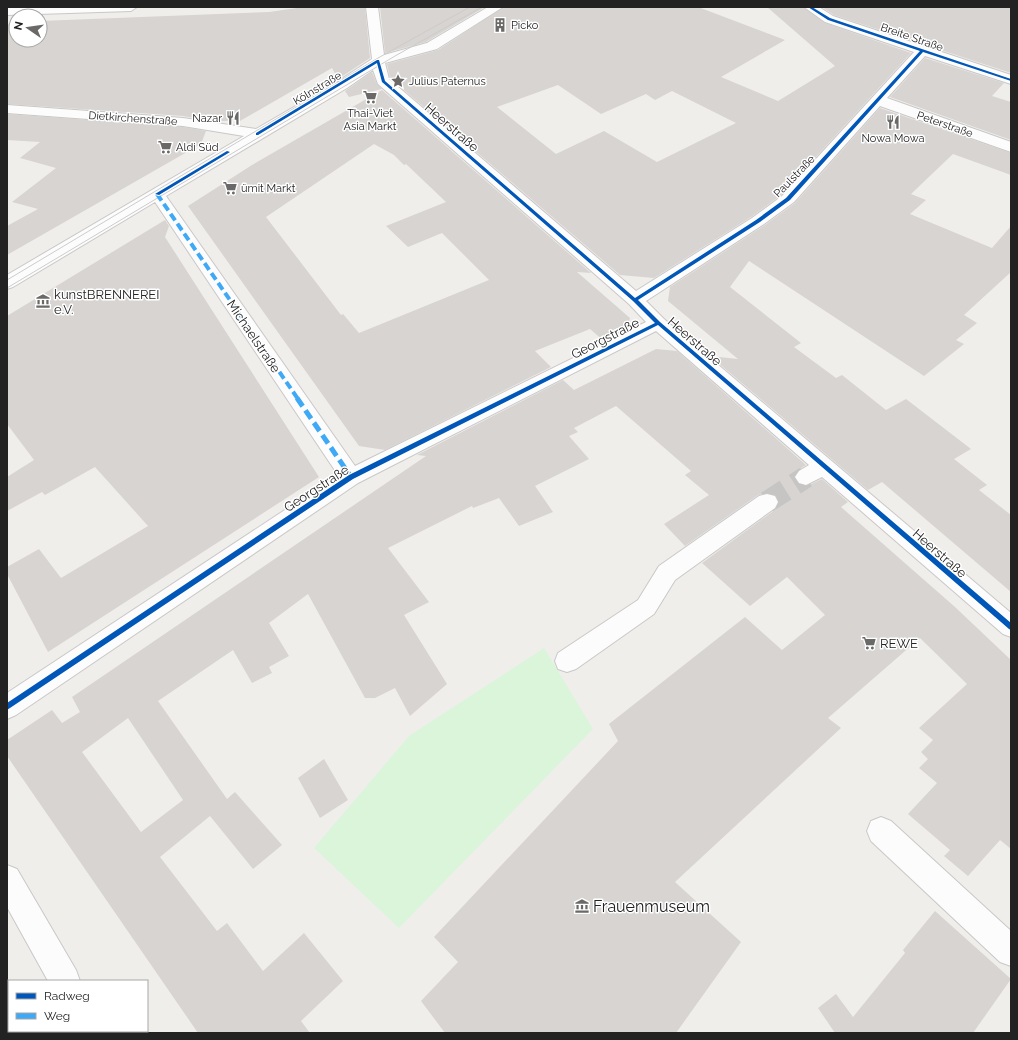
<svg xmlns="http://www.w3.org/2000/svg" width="1018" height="1040" viewBox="0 0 1018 1040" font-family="Raleway,sans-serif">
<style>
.park{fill:#daf5da}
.building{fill:#d7d4d2;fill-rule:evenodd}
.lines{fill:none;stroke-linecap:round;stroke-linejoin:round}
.minor-tunnel{stroke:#c7c5c3;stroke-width:22;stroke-dasharray:22 11;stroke-linecap:butt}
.minor-casing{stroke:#c9c8c7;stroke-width:2}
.minor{fill:#fdfcfc;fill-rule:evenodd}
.tram{stroke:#ccc;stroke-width:1}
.quiet-far1{stroke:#3fa9f5;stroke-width:4;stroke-dasharray:8 4;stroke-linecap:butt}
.quiet{stroke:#3fa9f5;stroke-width:5;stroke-dasharray:10 5;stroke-linecap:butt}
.cycleway-casing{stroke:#fff;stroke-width:2}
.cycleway{fill:#0057b8;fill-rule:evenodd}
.labels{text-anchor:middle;stroke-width:3;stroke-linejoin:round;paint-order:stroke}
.far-poi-label{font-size:11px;fill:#222;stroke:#fff;text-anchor:start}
.far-street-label{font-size:11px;fill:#222;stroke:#fff}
.street-label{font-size:13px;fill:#222;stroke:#fff}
.poi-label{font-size:13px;fill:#222;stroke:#fff;text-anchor:start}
.near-poi-label{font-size:16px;fill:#222;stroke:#fff;text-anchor:start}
</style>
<rect width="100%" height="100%" fill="#f0eeeb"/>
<path class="park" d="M544 648 593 729 399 928 314 848 409 736Z"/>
<path class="building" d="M304 7H365L370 58 338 79 332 68 240 121H210L183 116 7 104V24L16 23V40H40V21L269 12Z
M380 7H485L426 42 385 53Z
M504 7H698L785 40 721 77 778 101 835 66 767 7H803L825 23 911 53 781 195 751 217 654 278 620 275 390 78 387 64 438 50ZM558 85 601 114 646 94 655 100 672 91 736 123 657 162 604 131 556 154 497 107Z
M822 7H1011V73L834 15Z
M925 58 1004 83 992 96 1011 102V140L890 97Z
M372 72 377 84 382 89 349 97 345 91Z
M382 90 591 273 577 272 630 318 627 330 604 341 590 329 535 351 551 367 385 450 359 446 188 206 252 165ZM374 144 394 155 404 165 406 164 446 202 386 226 408 247 442 233 489 280 359 333 343 314 341 315 266 217Z
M880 108 1011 153V175L953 154 911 194 926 200 910 214 992 248 1011 226V272L964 315 977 323 956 340 964 344 924 376 749 261 730 287 801 343 794 347 836 378 842 375 886 410 906 399 971 449 954 459 987 485 979 490 1011 515V592L882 482 868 490 710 356 738 359 668 301 670 287 765 225 795 203Z
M7 114 183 127 206 131 201 144 7 255V226L38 209 12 202 56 168 20 158 40 142 7 140Z
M165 220 169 226 165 237 319 477 48 652 7 574V567L39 549 61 578 148 526 95 467 45 495 42 492 7 511V477L34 460 7 424V316Z
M656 349 677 351 806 465 798 470 794 476 798 484 807 486 822 479 848 502 841 507 955 607 1011 660V849L1000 840 968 876 944 856 950 850 908 814 937 783 919 768 928 759 921 752 933 740 919 728 967 684 920 638 828 718 841 728 675 882 741 942 676 1033H445L421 1001 458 962 434 937 618 741 609 724 745 617 782 650 825 615 787 577 750 606 702 563 776 509 779 503 776 495 767 493 758 495 685 546 664 524 709 495 685 475 691 471 616 406 574 428 578 432 569 436 589 459 535 486 553 512 519 526 499 498 473 508 472 506 388 548 429 602 404 615 447 684 410 716 395 688 375 698H365L308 594 269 623 289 656 269 667 272 673 252 683 233 650 158 701 227 799 235 792 282 845 253 869 210 816 160 857 217 931 227 923 263 971 304 933 343 981 301 1021 310 1033H198L7 756V740L52 710 62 723 80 712 72 697 426 456 417 455 563 380 574 390ZM128 718 183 800 141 832 82 752Z
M324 759 348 800 320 818 298 778Z
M935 911 1011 979 973 1033H835L818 1008 836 994 853 1017 905 953 903 950Z"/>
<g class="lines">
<path class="minor-tunnel" d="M767 502 806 477"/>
<defs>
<path id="minor" d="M7 7H137L131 11 7 15Z
M366 7H378L384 55 427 43 488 7H503L437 49 385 63 389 79 636 291 752 218 782 196 914 52 825 22 804 7H819L833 16 1011 75V84L925 56 887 98 1011 142V152L880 106 794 202 764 224 646 301 664 319 1011 613V637L1003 634 822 477 806 485 799 483 795 477 799 471 809 465 656 331 358 483 16 715 7 719V693L338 475 155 202 13 287 7 289V275L244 136 183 126 7 113V105L183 118 256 129 337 82 372 59ZM373 70 378 84 629 304 646 322 355 466 166 196 347 88Z
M767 494 775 496 778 502 775 508 675 580 654 614 576 669 567 672 558 669 555 661 558 653 638 600 659 566 759 496Z
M881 817 891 821 1011 931V966L1000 962 871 841 867 831 871 821Z
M7 865 17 869 76 970 80 981H48L7 907Z
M77 1031H109L110 1033H78Z"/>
</defs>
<use href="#minor" class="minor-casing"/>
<use href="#minor" class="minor"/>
<path class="tram" d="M7 280 378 58 470 7
M7 288 395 56 482 7"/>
<path class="quiet-far1" d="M157 194 298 399"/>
<path class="quiet" d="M297 398 351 477"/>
<defs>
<path id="cycleway" d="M808 7H812L830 18 1011 79V81L923 52 790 200 760 222 638 300 660 322 1011 623V630L1009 629 658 325 353 479 7 710V703L349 475 655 323 633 301 382 82 377 63 258 135H256V133L377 60H379L385 81 635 298 756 220 786 198 920 51 828 20Z
M227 151 230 152 159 195 155 194Z"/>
</defs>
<use href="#cycleway" class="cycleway-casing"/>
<use href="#cycleway" class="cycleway"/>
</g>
<defs>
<symbol id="building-bare" viewBox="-9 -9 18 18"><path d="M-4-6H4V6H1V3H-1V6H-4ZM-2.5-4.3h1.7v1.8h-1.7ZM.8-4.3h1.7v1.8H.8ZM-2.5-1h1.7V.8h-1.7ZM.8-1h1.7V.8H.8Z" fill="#6a6968" stroke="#fff" stroke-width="2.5" paint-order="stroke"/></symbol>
<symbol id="sight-bare" viewBox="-9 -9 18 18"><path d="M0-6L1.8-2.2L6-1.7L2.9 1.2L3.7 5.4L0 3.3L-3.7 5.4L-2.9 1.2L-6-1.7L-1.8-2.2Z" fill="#6a6968" stroke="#fff" stroke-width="2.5" paint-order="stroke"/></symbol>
<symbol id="supermarket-bare" viewBox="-9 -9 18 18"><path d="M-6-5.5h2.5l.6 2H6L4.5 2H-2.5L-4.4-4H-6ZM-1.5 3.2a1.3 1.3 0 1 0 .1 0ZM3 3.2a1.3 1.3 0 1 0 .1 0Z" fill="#6a6968" stroke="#fff" stroke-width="2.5" paint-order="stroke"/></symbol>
<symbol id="restaurant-bare" viewBox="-9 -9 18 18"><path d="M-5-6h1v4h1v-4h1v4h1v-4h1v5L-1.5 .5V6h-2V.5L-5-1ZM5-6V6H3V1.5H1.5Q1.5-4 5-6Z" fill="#6a6968" stroke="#fff" stroke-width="2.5" paint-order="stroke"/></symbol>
<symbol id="museum-bare" viewBox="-9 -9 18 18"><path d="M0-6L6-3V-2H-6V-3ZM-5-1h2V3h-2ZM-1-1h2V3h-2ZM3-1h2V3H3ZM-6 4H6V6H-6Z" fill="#6a6968" stroke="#fff" stroke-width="2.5" paint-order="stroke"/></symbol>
</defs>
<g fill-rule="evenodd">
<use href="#building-bare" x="490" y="15" width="20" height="20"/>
<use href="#sight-bare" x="388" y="71" width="20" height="20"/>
<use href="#supermarket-bare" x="360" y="87" width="20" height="20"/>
<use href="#restaurant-bare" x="223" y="108" width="20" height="20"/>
<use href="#restaurant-bare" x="883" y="112" width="20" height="20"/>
<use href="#supermarket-bare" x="155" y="137" width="20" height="20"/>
<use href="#supermarket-bare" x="220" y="178" width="20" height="20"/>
<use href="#museum-bare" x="33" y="291" width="20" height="20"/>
<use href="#supermarket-bare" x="859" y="633" width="20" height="20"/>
<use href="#museum-bare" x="572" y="896" width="20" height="20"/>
</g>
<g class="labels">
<g class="far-poi-label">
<text x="511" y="29">Picko</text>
<text x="409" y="85">Julius Paternus</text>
<text x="370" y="117" text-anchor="middle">Thai-Viet<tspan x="370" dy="13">Asia Markt</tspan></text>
<text x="222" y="122" text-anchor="end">Nazar</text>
<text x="893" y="142" text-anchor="middle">Nowa Mowa</text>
<text x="176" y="151">Aldi Süd</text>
<text x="241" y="192">ümit Markt</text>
</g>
<g class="far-street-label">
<text transform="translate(912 37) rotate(19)" y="4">Breite Straße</text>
<text transform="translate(317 88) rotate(-31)" y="4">Kölnstraße</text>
<text transform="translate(133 118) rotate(4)" y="4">Dietkirchenstraße</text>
<text transform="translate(945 124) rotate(19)" y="4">Peterstraße</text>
<text transform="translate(794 176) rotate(-46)" y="4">Paulstraße</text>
</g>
<g class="street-label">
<text transform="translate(452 127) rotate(41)" y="5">Heerstraße</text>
<text transform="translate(254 336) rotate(56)" y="5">Michaelstraße</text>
<text transform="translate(605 338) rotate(-27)" y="5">Georgstraße</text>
<text transform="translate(695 341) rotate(41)" y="5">Heerstraße</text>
<text transform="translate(316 488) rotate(-33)" y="5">Georgstraße</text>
<text transform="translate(940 553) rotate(41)" y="5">Heerstraße</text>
</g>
<g class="poi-label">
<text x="54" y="299">kunstBRENNEREI<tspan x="54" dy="15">e.V.</tspan></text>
<text x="880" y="648">REWE</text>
</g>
<g class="near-poi-label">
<text x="593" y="912">Frauenmuseum</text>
</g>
</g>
<rect width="1018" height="1040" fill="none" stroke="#222222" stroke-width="16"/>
<rect x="8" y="980" width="140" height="52" fill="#ffffff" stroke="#a7a7a7"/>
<rect x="16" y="993" width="20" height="6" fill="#0057b8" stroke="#a7a7a7"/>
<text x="44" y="1000" font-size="12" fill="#222222">Radweg</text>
<rect x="16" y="1013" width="20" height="6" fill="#3fa9f5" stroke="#a7a7a7"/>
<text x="44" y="1020" font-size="12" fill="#222222">Weg</text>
<g transform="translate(28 28) rotate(283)"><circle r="19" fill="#ffffff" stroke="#a7a7a7"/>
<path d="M0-3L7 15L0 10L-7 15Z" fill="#6a6968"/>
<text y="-6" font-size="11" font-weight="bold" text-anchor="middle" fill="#222222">N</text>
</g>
</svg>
